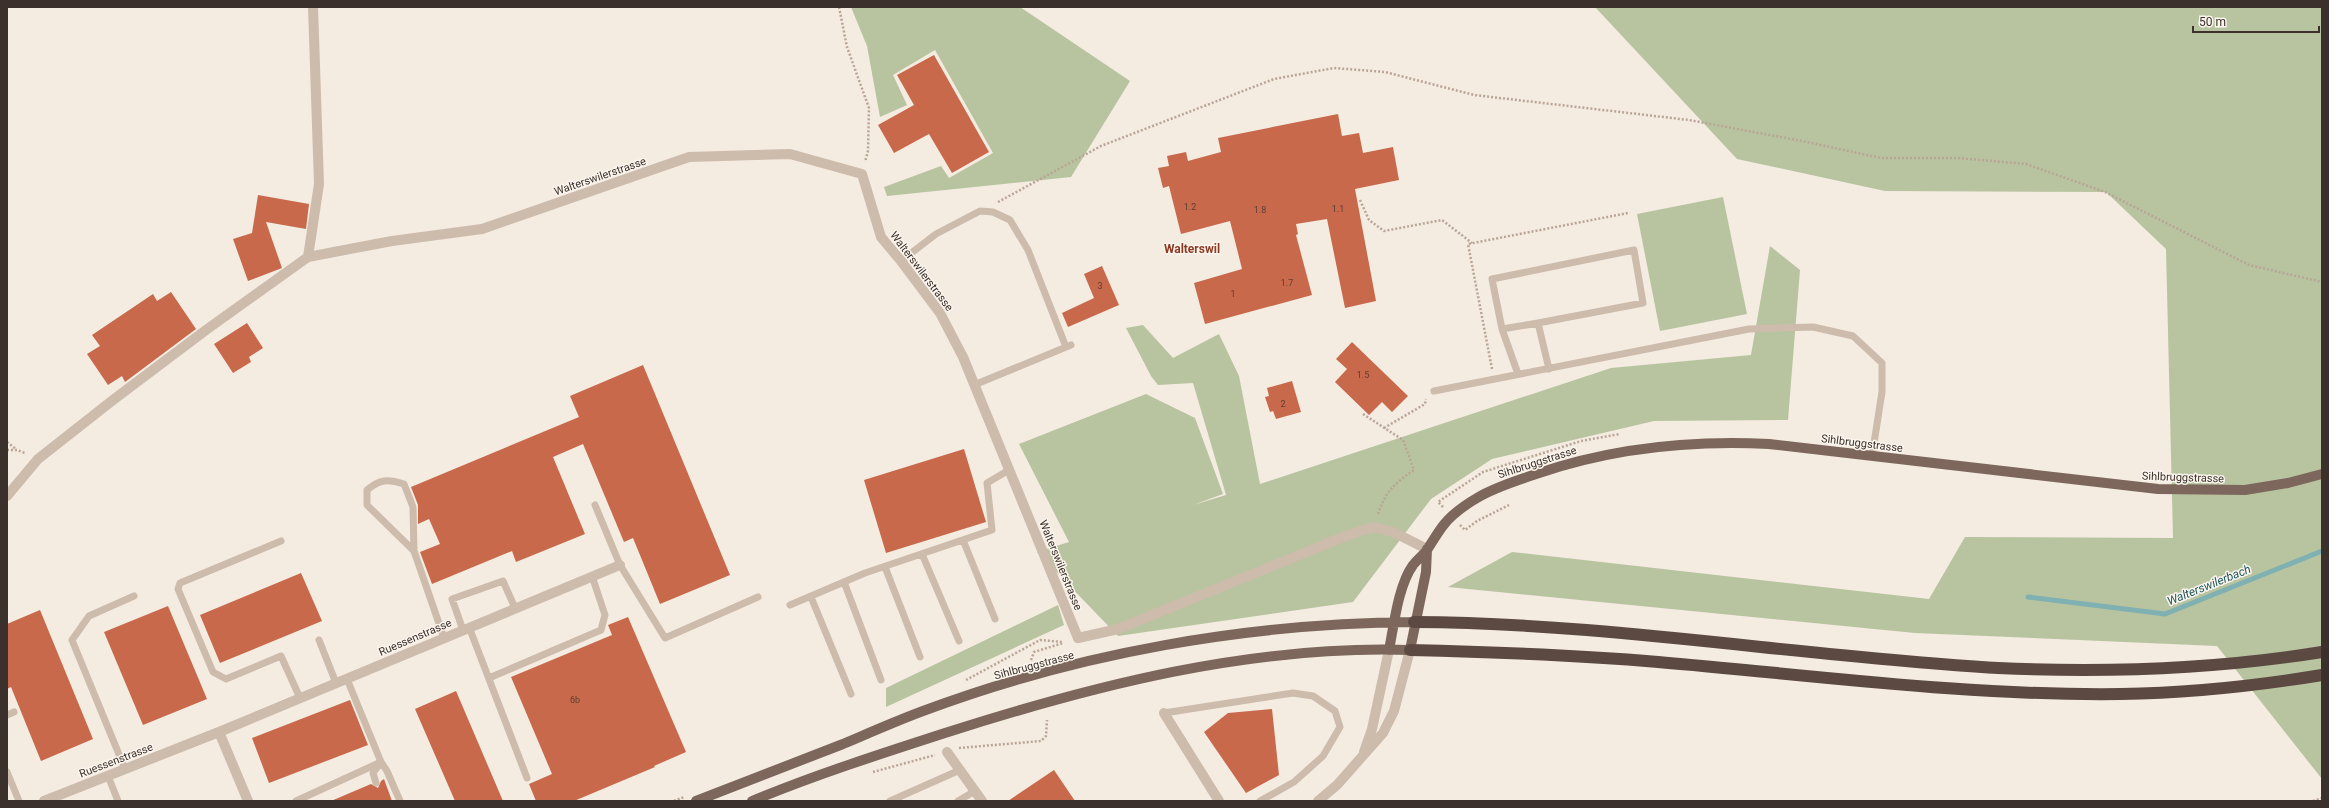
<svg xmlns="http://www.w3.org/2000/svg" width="2329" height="808" viewBox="0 0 2329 808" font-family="Roboto,sans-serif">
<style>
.green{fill:#b8c4a0}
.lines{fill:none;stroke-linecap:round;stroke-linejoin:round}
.stream{stroke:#7fb0b2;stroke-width:5}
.building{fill:#c8694b}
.path{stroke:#b9a596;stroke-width:2.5;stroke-dasharray:2 2;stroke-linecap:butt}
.service{stroke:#cdbbac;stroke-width:7}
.minor{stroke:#cdbbac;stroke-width:10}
.primary{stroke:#7d675c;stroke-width:10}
.motorway{stroke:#5c4a42;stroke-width:12}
.labels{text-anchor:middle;stroke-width:3;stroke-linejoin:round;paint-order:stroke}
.number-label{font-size:9px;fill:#5e3e33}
.street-label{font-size:11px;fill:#3b302b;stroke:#fbf5ee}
.neighbourhood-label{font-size:12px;font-weight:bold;fill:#8c3b22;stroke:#fbf5ee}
.water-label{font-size:12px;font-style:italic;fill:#1f5a5e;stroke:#fbf5ee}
</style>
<rect width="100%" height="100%" fill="#f4ebe1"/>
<path class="green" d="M851 7H1020L1130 81 1071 177 887 196 884 187 941 166 949 178 993 153 935 50 893 75 907 105 880 117 867 46Z
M1595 7H2322V779L2217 646 1915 633 1448 587 1512 552 1929 599 1965 537 2173 538 2166 249 2106 192 1885 191 1737 159Z
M1723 197 1747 314 1660 331 1637 214Z
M1770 246 1800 270 1788 420 1654 421 1492 459 1431 499 1353 602 1118 636 1037 552 1069 542 1019 444 1146 394 1195 418 1223 494 1193 505 1226 495 1193 383 1158 385 1151 376 1126 328 1143 325 1173 358 1219 334 1239 376 1260 484 1611 368 1751 355Z
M1058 605 1064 625 886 707V688Z"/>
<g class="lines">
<path class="stream" d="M2028 597 2165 614 2322 551"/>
</g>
<path class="building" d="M934 55 989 152 952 173 929 134 894 153 878 125 914 105 897 75Z
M1338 114 1342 136 1359 133 1363 153 1393 147 1399 180 1355 189 1376 301 1345 308 1327 219 1296 224 1298 234 1296 235 1312 295 1205 324 1194 283 1242 269 1230 221 1181 234 1169 186 1163 188 1158 168 1169 166 1167 156 1186 152 1188 161 1221 152 1218 138Z
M258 195 309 204 306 229 266 222 282 268 248 281 233 239 252 233Z
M1102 266 1119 305 1068 327 1062 313 1094 298 1084 274Z
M171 292 196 329 125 382 122 376 108 385 87 354 100 346 92 335 153 294 157 301Z
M247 323 263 348 249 357 251 362 233 373 214 344Z
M1352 342 1408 396 1392 412 1382 402 1369 415 1335 382 1347 369 1336 359Z
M643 365 730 575 660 604 633 538 624 542 583 444 553 457 585 534 516 562 512 551 432 584 420 552 440 544 429 519 418 524V505L411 487 579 417 570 396Z
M1292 381 1301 412 1276 419 1273 411 1270 412 1265 397 1269 396 1267 388Z
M964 449 986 522 886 553 864 480Z
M301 573 322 621 220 663 200 615Z
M168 606 207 699 143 725 104 632Z
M40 610 93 739 41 761 11 687 7 689V624Z
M628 617 686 752 654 766 655 767 574 801H536L529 784 552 774 511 677 612 635 608 625Z
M456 691 503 801H455L415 709Z
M350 700 368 745 269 783 252 738Z
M1272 709 1279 775 1246 793 1204 732 1228 713Z
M1054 770 1075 801H1008Z
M384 779 392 801H331L371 784 378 788 381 781Z"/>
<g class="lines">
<path class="path" d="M839 7 847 47 869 108 868 151 865 162
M1360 200 1369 220 1384 231 1442 220 1472 243
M998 202 1101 146 1274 79 1334 68 1385 72 1474 95 1689 120 1802 141 1881 158H1958L2026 164 2105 192 2249 265 2322 282
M1492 369 1468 244 1628 213
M1363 414 1403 440 1414 470C1395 483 1385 492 1378 514
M1384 428 1425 404 1426 399
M7 442 16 449
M7 450H17L25 453
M1443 507 1438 502 1483 472 1581 441 1620 434
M1460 525 1465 530 1477 521 1509 505
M1031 660 1034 652 1063 643
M966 680 1040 640 1063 642
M959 748 1041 741 1046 736 1047 720
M873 772 935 755
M674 801 684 797
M2313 801 2322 798"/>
<path class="service" d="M901 261 936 234 980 211 993 212 1010 220 1028 250 1066 347
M1502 329 1538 323
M1518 374 1502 329 1492 279 1634 250 1643 303 1538 323 1549 369
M974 385 1071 345
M1434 391 1749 329 1813 327 1853 336 1882 363V392L1872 456
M595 505 620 565 665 638 758 597
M963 540 995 619
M281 541 180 583 178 589 213 672 226 679 281 656 300 698
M414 551 367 505V490C380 479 388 479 404 484L413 507 414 551 444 638
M922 554 959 641
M885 567 920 657
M844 582 881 680
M811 597 851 694
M790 605 865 573 992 530 987 483 1009 470
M469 627 527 778
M463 630 452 599 503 581 515 608
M319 640 336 683
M489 678 601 630 605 615 592 576
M1164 713 1293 693 1313 696 1335 711 1340 727 1323 756 1294 782 1260 801
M7 715 14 712
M125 769 72 640 89 616 134 596
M7 772 19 801
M108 776 118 801
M376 783 373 773 381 762 387 771 400 801
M296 801 381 762 347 679
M890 801 960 770
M958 801 975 791"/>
<path class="minor" d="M308 257 319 184 313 7
M7 496 38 459 113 400 206 330 308 257 392 241 482 229 689 157 790 154 862 174 881 237 901 261 940 313 963 357 1078 638 1118 629 1348 535 1374 527 1393 532 1427 549
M1164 713 1219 801
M219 732 248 801
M947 752 982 801
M1364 752 1372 729 1389 650
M44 801 219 732 620 565
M1318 801 1337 785 1383 733 1394 711 1410 650"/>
<path class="primary" d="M1389 650C1394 625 1398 586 1413 565 1417 560 1423 555 1427 550 1432 542 1437 534 1442 527 1450 516 1465 505 1477 498 1495 487 1516 481 1536 474 1612 448 1689 440 1769 444L2158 489 2245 490 2288 483 2322 474
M696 801C745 782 794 763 843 744 869 733 896 721 923 711 1078 653 1249 623 1414 622
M752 801C815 775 880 754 945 733 1095 685 1251 645 1410 650L1426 572 1427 549"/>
<path class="motorway" d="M1414 622C1610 623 1803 657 1998 668 2106 673 2216 669 2322 652
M1410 650C1493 652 1575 655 1658 662 1812 675 1966 696 2121 694 2188 693 2255 686 2322 675"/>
</g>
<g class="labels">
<g class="number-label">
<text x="1190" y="210">1.2</text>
<text x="1338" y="212">1.1</text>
<text x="1260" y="213">1.8</text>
<text x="1287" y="286">1.7</text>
<text x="1100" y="289">3</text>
<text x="1233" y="297">1</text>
<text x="1363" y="378">1.5</text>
<text x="1283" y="407">2</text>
<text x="575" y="703">6b</text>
</g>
<g class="street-label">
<text transform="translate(600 176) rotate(-19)" y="4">Walterswilerstrasse</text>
<text transform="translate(922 271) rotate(53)" y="4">Walterswilerstrasse</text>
<text transform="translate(1862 443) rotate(7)" y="4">Sihlbruggstrasse</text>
<text transform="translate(1537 462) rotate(-18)" y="4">Sihlbruggstrasse</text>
<text transform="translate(2183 477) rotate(2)" y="4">Sihlbruggstrasse</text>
<text transform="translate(1061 565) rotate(68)" y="4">Walterswilerstrasse</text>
<text transform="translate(415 637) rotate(-23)" y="4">Ruessenstrasse</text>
<text transform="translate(1034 665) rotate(-15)" y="4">Sihlbruggstrasse</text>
<text transform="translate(116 760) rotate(-21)" y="4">Ruessenstrasse</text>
</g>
<g class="neighbourhood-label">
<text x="1192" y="253">Walterswil</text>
</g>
<g class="water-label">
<text transform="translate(2209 585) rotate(-22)" y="4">Walterswilerbach</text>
</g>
</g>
<rect width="2329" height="808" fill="none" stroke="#3b302b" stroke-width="16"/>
<path d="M2193 26v6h126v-6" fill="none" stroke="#3b302b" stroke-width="2"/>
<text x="2199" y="26" font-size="12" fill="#3b302b" stroke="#fbf5ee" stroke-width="3" paint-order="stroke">50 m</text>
</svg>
